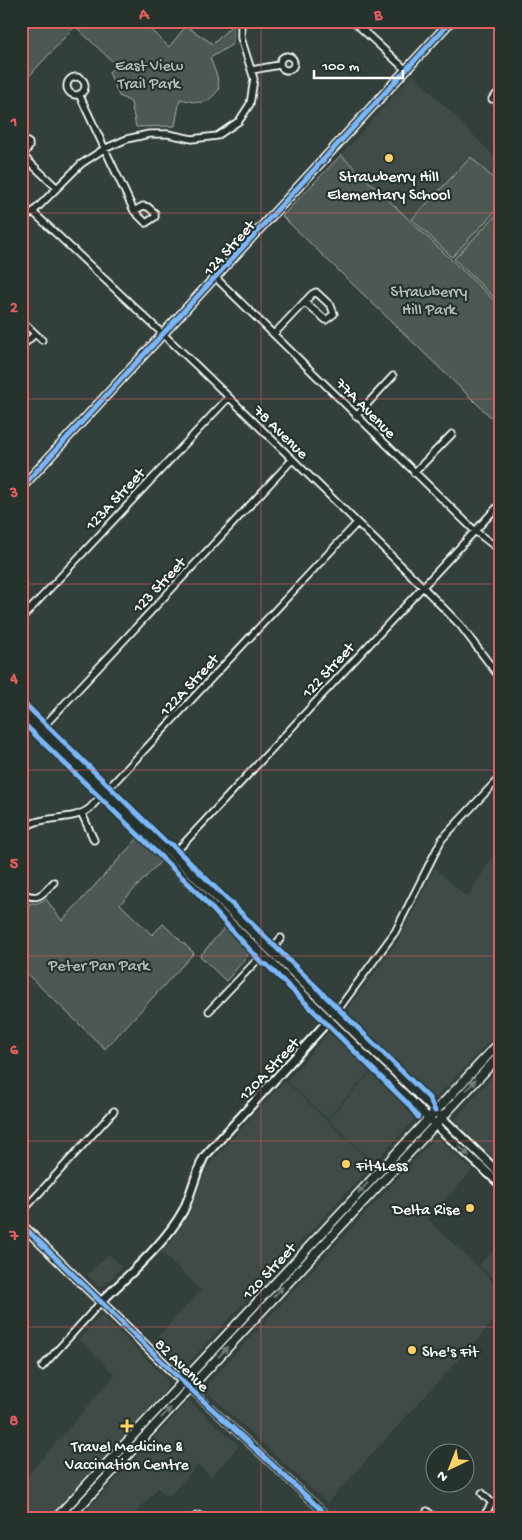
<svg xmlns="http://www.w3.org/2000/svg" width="522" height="1540" viewBox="0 0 522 1540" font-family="'Gochi Hand',sans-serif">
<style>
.built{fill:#404c47}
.green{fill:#4d5853;stroke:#a6aca9}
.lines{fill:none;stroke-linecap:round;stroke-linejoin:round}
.minor-casing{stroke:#fff;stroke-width:9}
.tertiary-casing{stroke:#fff;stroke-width:11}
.secondary-casing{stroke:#fff;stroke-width:11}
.minor{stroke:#26332d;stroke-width:5.5}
.tertiary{stroke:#26332d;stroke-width:7}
.secondary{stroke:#26332d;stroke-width:8}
.cycleway-casing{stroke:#26332d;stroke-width:8}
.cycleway{stroke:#7ab7fb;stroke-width:5}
.oneway{fill:#727a76}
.grid{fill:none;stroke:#e05e5e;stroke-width:1;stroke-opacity:0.55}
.poi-dot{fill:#ffd166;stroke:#26332d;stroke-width:2}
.labels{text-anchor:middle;stroke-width:4.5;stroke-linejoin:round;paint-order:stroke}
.park-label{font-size:16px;fill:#b8bcba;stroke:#26332d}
.poi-label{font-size:16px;fill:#fff;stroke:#26332d}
.street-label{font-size:16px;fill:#fff;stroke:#26332d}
.neatline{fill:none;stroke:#e05e5e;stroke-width:2}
.grid-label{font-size:16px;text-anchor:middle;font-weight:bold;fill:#e05e5e}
</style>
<rect width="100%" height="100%" fill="#333f3a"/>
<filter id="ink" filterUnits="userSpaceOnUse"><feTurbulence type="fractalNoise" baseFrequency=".02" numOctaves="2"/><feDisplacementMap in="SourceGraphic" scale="10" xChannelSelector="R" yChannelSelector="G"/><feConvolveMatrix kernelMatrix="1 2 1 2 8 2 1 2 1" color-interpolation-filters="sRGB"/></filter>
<g filter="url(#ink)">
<path class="built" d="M413 74 501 163 500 308 341 155Z
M501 844V1029L438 1096 432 1097 348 1014 349 1007 399 940 435 868 467 898Z
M328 1033 335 1035 371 1070 327 1118 287 1081Z
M501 1066V1154L496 1160 457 1124 456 1118Z
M372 1071 413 1112 414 1120 374 1163 328 1119Z
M285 1081 373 1164 185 1366 178 1369 152 1343 201 1290 161 1252 172 1240 189 1213 208 1165Z
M436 1137 473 1170 427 1219 501 1289V1313L327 1503 207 1392 209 1382Z
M501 1241V1278L497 1282 479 1265Z
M109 1254 122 1267 104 1286 99 1287 87 1275Z
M101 1315 167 1379V1388L149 1410 47 1519H21V1483L115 1375 79 1339Z
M189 1401 239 1446 211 1477 198 1465 168 1497 158 1488 130 1519H79Z"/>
<path class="green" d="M21 21H141L169 47 186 26 213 44 233 24V44L210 58 217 76 219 89C206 107 199 103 180 99L175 126 136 127 131 102 119 96 109 72 116 65 75 26 21 85Z
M341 155 501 307V427L282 216Z
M471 157 501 186V205L452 257 412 219Z
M501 210V302L500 303 454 259Z
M140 836 163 859 120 904 152 935 163 924 194 953 105 1049 21 968V928L30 903H38L46 899 62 921Z
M225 927 249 951 248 955 226 981 200 956Z"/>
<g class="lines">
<defs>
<path id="minor" d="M353 21 405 69
M280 63a7 7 0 1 1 14 0a7 7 0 1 1-14 0Z
M252 70 279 65
M67 86a9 9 0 1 1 18 0a9 9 0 1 1-18 0Z
M79 94 134 211 146 223 155 217V213L148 207 143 206 134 211
M492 99 501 90
M21 138 29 143V147L23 155
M21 154 57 188
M33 212 197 366 417 581 460 625 501 679
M21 220 33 212 81 164 104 149 127 139 149 134H168L192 139 217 136 239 121 250 104 254 79 241 38V21
M216 278 475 531 501 551
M21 320 42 340
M274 334 312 294 316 292 331 306 334 314 326 320 304 302
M21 347 35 334
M356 416 393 376
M414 473 452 434
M21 619 228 398
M43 727 292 460
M82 814 94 840
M21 831C40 812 70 824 90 808L357 523
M174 854 501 503
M21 893C40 901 41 895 54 882
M271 950 281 938
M209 1011 263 954
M334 1015 395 932 442 839 501 776
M21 1213 114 1111
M42 1367 101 1302
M183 1382 331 1519
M427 1511 436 1519
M190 1519 199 1515 208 1519
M482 1519 492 1503 482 1493"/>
<path id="tertiary" d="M21 488 451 21
M438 1114 501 1175
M428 1118 501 1185
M21 1224 183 1382
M101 1302C128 1275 165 1244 183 1211 191 1195 195 1175 204 1157L329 1020"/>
<path id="secondary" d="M21 706 435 1111
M21 716 428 1118
M55 1519 501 1041
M68 1519 501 1054"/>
</defs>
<use href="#minor" class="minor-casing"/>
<use href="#tertiary" class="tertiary-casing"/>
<use href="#secondary" class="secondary-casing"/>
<use href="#minor" class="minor"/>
<use href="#tertiary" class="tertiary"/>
<use href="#secondary" class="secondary"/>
<defs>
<path id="cycleway" d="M21 488 451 21
M21 700 166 842 173 845
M21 721 192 887 263 964 267 965 408 1104 418 1117
M173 846 429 1098 435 1111
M21 1224 183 1382 331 1519"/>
</defs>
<use href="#cycleway" class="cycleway-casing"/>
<use href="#cycleway" class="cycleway"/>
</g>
<defs><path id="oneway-solid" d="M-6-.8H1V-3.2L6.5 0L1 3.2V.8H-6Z" transform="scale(1.25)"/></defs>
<g class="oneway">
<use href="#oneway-solid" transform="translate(471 1085) rotate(-47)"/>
<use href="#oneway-solid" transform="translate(464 1151) rotate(43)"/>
<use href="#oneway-solid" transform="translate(363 1188) rotate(133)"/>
<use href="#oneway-solid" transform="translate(278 1292) rotate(-47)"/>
<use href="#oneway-solid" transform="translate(223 1352) rotate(-47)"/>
<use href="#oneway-solid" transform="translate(166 1413) rotate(-46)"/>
</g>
</g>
<path class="grid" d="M261 21V1519M21 213H501M21 399H501M21 584H501M21 770H501M21 956H501M21 1141H501M21 1327H501"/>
<g class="poi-dot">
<circle cx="389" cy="158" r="5"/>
<circle cx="346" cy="1164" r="5"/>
<circle cx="470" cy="1208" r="5"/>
<circle cx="412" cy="1350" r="5"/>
<path d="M124.5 1418.5h5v5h5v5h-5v5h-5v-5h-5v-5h5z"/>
</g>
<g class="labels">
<g class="park-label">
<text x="149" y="70">East View<tspan x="149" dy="18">Trail Park</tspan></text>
<text x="429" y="296">Strawberry<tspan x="429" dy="18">Hill Park</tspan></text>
<text x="99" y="970">Peter Pan Park</text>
</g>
<g class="poi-label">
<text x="389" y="181">Strawberry Hill<tspan x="389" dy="18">Elementary School</tspan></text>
<text x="356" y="1170" text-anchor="start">Fit4Less</text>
<text x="460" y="1214" text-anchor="end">Delta Rise</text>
<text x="422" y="1356" text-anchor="start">She's Fit</text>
<text x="127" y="1451">Travel Medicine &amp;<tspan x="127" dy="18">Vaccination Centre</tspan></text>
</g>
<g class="street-label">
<text transform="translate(228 247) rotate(-48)" y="6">124 Street</text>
<text transform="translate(367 407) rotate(45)" y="6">77A Avenue</text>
<text transform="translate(282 431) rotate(44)" y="6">78 Avenue</text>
<text transform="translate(114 498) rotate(-47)" y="6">123A Street</text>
<text transform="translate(158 584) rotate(-47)" y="6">123 Street</text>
<text transform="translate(327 669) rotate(-47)" y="6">122 Street</text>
<text transform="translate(188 684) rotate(-47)" y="6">122A Street</text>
<text transform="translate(268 1068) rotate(-47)" y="6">120A Street</text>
<text transform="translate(268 1270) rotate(-47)" y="6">120 Street</text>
<text transform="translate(183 1364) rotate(44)" y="6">82 Avenue</text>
</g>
</g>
<rect width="522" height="1540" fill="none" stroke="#26332d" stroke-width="55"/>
<g transform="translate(450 1468) rotate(223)"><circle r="24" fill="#26332d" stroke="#7d8581"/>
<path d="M0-4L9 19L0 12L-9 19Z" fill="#ffd166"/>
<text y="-8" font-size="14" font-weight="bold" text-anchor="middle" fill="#ffffff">N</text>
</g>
<path d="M314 70v8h89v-8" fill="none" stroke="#ffffff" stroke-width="2.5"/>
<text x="322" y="70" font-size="15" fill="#ffffff" stroke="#26332d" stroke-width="4" paint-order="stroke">100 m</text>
<rect x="28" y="28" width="466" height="1484" class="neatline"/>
<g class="grid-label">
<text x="144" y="19">A</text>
<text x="378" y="19">B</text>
<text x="14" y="126">1</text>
<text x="14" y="312">2</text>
<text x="14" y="497">3</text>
<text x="14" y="683">4</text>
<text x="14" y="868">5</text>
<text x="14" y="1054">6</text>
<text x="14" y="1240">7</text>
<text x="14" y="1425">8</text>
</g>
</svg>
